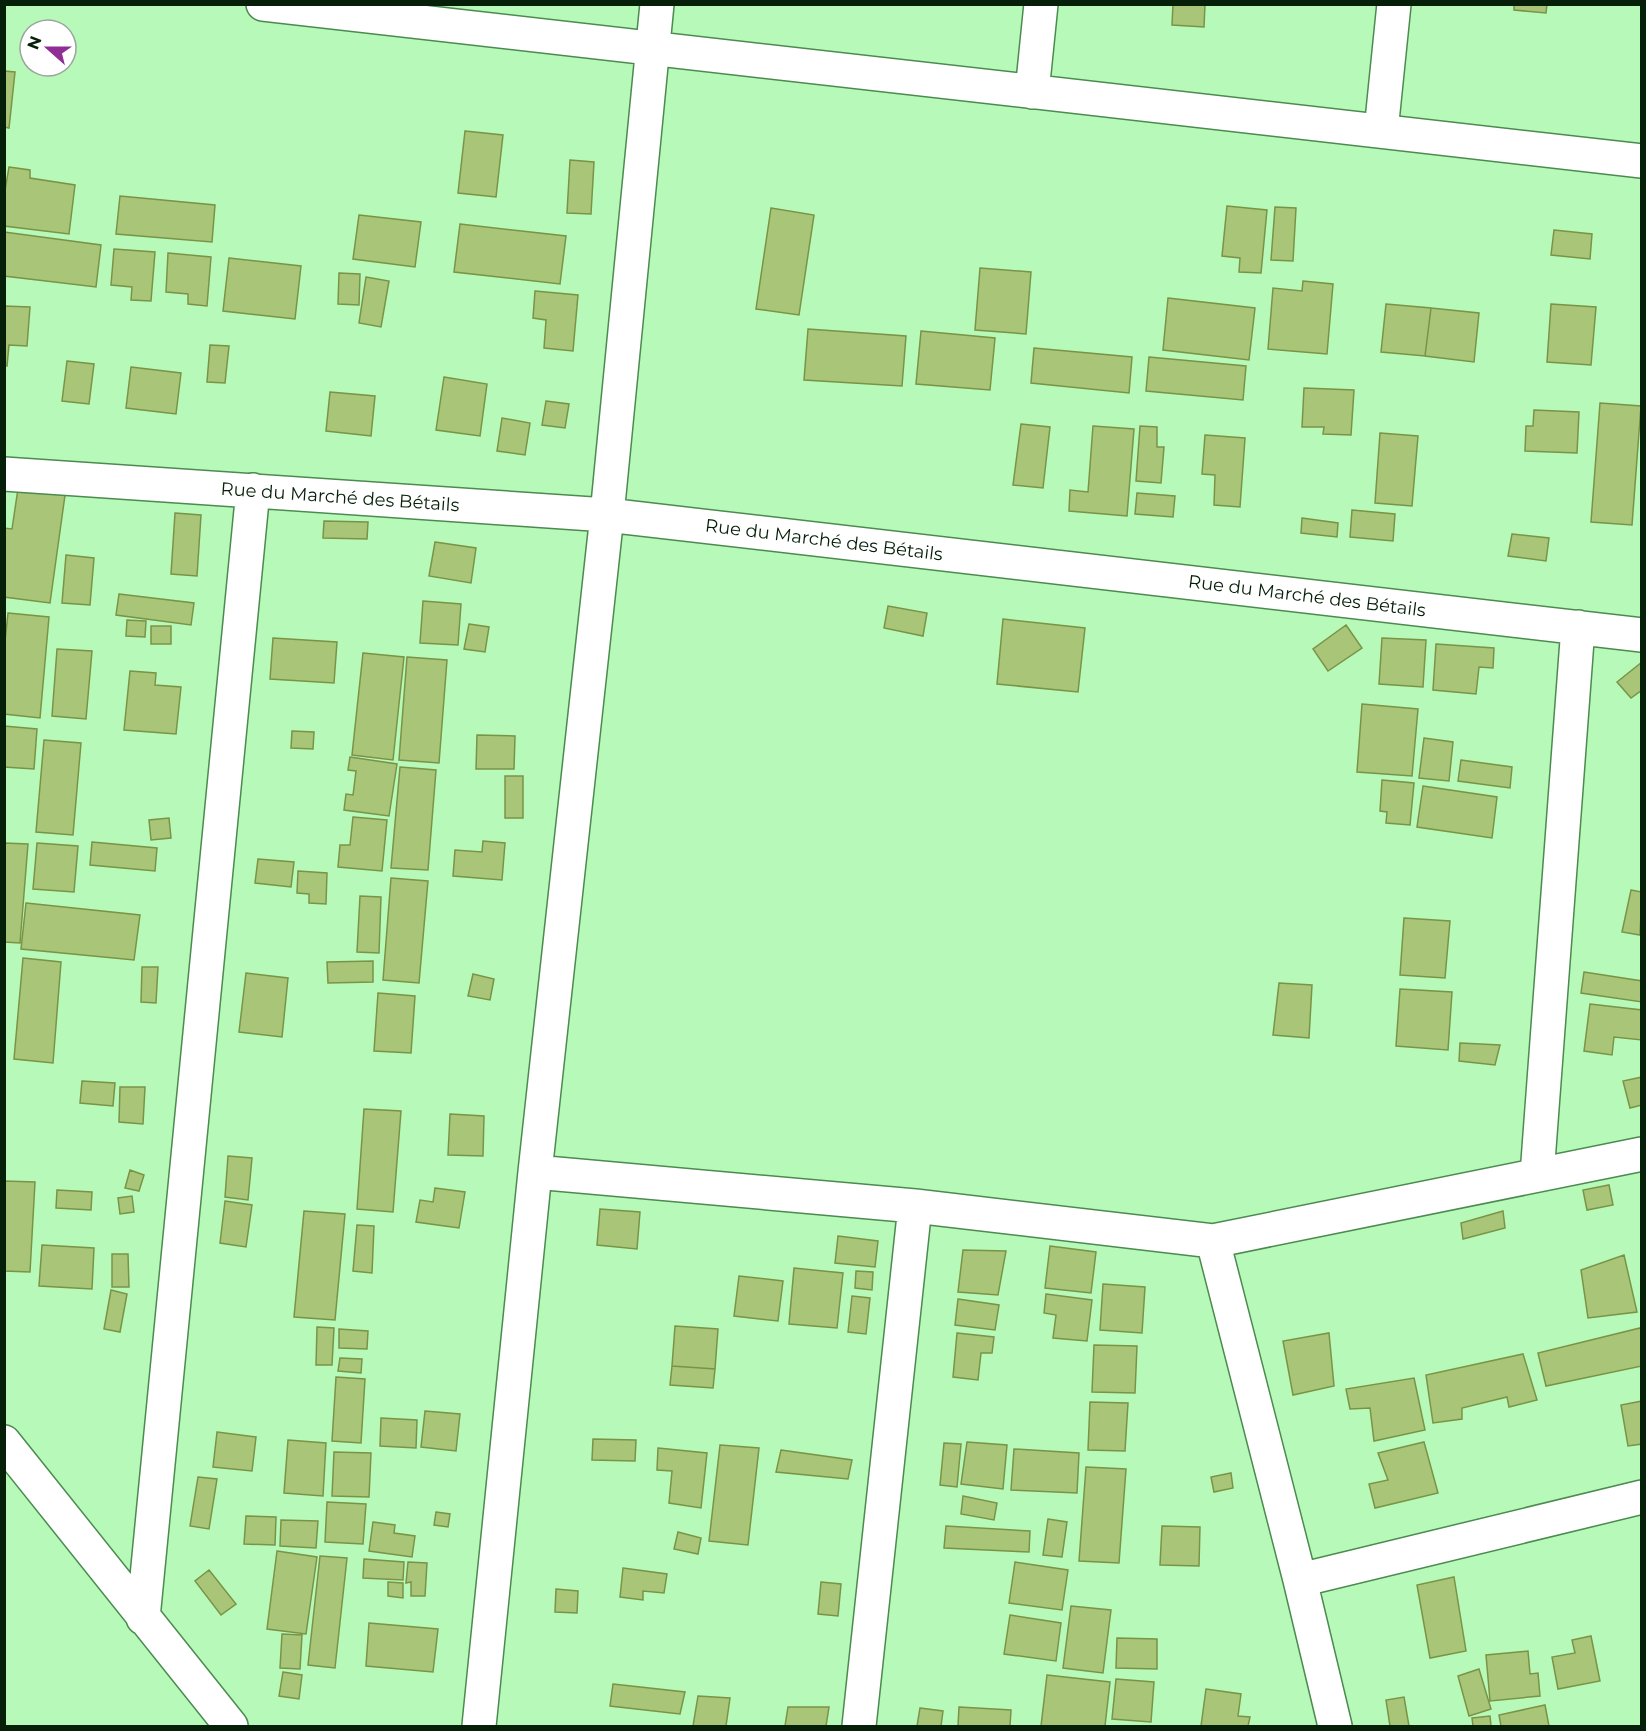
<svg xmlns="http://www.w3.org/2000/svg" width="1646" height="1731" viewBox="0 0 1646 1731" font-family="Montserrat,sans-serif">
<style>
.building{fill:#a9c678;stroke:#799447;stroke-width:1.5}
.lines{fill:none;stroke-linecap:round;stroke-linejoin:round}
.street-casing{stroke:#4c8a50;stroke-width:36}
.street{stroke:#fff;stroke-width:33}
.labels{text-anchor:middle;stroke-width:5;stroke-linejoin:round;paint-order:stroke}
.street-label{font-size:18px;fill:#051f08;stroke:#fff}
</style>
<rect width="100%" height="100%" fill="#b7f9b9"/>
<path class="building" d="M1173 4H1205L1204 27 1172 25Z
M1514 4H1547L1546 13 1514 10Z
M4 71 15 72 9 128 4 127Z
M465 131 503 135 496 197 458 193Z
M570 160 594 162 591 214 567 213Z
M9 167 30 170V178L75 185 69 234 4 226V196Z
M120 196 215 205 212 242 116 234Z
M1227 206 1267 210 1261 273 1239 272 1240 258 1222 256Z
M1275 207 1296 208 1293 261 1271 260Z
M771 208 814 215 799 315 756 309Z
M359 215 421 222 415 267 353 259Z
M460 224 566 236 560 284 454 272Z
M1554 230 1592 234 1590 259 1551 255Z
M4 232 101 245 96 287 4 276Z
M114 249 155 252 151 301 131 300 132 287 111 285Z
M168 253 211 257 207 306 188 304V294L166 292Z
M229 258 301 266 295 319 223 311Z
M980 268 1031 272 1026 334 975 330Z
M339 273 360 274 359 305 338 304Z
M366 277 389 281 381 327 359 323Z
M1303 281 1333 284 1327 354 1268 349 1273 288 1302 291Z
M535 291 578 295 573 351 544 348 546 320 533 318Z
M1168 298 1255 308 1249 360 1163 350Z
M1386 304 1431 308 1425 356 1381 352Z
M1551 304 1596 307 1591 365 1547 362Z
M4 306 30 307 27 346 9 345 7 366 4 365Z
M1431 308 1479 313 1474 362 1425 356Z
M808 329 906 336 902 386 804 380Z
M921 331 995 338 990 390 916 384Z
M210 345 229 346 225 383 207 382Z
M1034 348 1132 357 1129 393 1031 383Z
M1149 357 1246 366 1243 400 1146 391Z
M67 361 94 364 89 404 62 401Z
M131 367 181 373 176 414 126 408Z
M444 377 487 384 480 436 436 430Z
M1304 388 1354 390 1351 435 1323 434 1324 427H1302Z
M330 392 375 396 371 436 326 431Z
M546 401 569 404 565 428 542 425Z
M1600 403 1641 406 1632 525 1591 522Z
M1534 410 1579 412 1577 453 1525 451 1526 426H1533Z
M502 418 530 423 525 455 497 451Z
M1021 424 1050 427 1043 488 1013 485Z
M1093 426 1134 429 1127 516 1069 511 1070 490 1088 492Z
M1140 426 1157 427V447H1164L1161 483 1136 481Z
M1380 433 1418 436 1412 506 1375 503Z
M1205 435 1245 438 1240 507 1214 505 1215 475 1202 474Z
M19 482 66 488 50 603 4 597V528L12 529Z
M1137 493 1175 496 1173 517 1135 514Z
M1352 510 1395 514 1393 541 1350 537Z
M175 513 201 515 197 576 171 574Z
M1302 518 1338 523 1337 537 1301 533Z
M324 521 368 522 367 539 323 538Z
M1512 534 1549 538 1546 561 1508 556Z
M435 542 476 548 471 583 429 576Z
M66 555 94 558 90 605 62 603Z
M119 594 194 603 191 625 116 615Z
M423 601 461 604 458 645 420 643Z
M888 606 927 613 923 636 884 628Z
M8 613 49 617 40 718 4 714V651Z
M1003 619 1085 628 1078 692 997 684Z
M127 620 146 621 145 637 126 636Z
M469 624 489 627 485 652 464 649Z
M1346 625 1362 648 1328 671 1313 649Z
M151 626H171V644H151Z
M273 638 337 642 334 683 270 679Z
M1382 638 1426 640 1423 687 1379 684Z
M1436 644 1494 648 1493 668 1479 667 1476 694 1433 690Z
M57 649 92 651 86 719 52 716Z
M363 653 404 657 393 760 352 755Z
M407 657 447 660 439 763 399 760Z
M1642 662V690L1631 698 1617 682Z
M130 671 156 673 155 685 181 687 176 734 124 730Z
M1362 704 1418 709 1412 776 1357 772Z
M4 726 37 729 34 769 4 767Z
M292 731 314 732 313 749 291 748Z
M477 735 515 736 514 769H476Z
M1424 738 1453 742 1449 781 1419 778Z
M44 740 81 743 73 835 36 832Z
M350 757 397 764 389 816 344 810 346 794 353 795 356 771 348 770Z
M1461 760 1512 767 1510 788 1458 781Z
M400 767 436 770 428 870 391 868Z
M505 776H523V818H505Z
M1382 780 1414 783 1410 825 1386 823 1387 812 1380 811Z
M1423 786 1497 797 1492 838 1417 827Z
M353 817 387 820 382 871 338 867 340 845H350Z
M169 818 171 838 151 840 149 820Z
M483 841 505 843 502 880 453 876 455 850 482 852Z
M92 842 157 848 155 871 90 865Z
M4 843 28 844 20 943 4 942Z
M37 843 78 846 74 892 33 889Z
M258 859 294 862 291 887 255 883Z
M298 871 327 873 326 904 309 903V894L297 893Z
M391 878 428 881 419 983 383 980Z
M1631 890 1642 892 1640 935 1622 932Z
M360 896 381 897 379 953 357 952Z
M26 903 140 915 134 960 21 949Z
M1404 918 1450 921 1445 978 1400 975Z
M23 958 61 962 53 1063 14 1059Z
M373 961V982L328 983 327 962Z
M142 967H158L156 1003 141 1002Z
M1584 972 1642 981V1002L1581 993Z
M246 973 288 978 282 1037 239 1032Z
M473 974 494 979 490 1000 468 996Z
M1279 983 1312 985 1309 1038 1273 1035Z
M1400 989 1452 992 1448 1050 1396 1046Z
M378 993 415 996 411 1053 374 1051Z
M1590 1004 1642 1010V1040L1614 1037 1612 1055 1584 1051Z
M1460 1043 1500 1045 1495 1065 1459 1061Z
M1642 1077V1105L1630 1108 1623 1081Z
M82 1081 115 1083 113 1106 80 1103Z
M120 1087H145L143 1124 119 1122Z
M364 1109 401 1111 393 1212 357 1209Z
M450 1114 484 1116 483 1156 448 1155Z
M228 1156 252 1158 248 1200 225 1197Z
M130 1170 144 1175 139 1191 125 1188Z
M4 1181 35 1182 30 1272 4 1271Z
M1609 1185 1613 1205 1587 1210 1583 1190Z
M435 1188 465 1192 459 1228 416 1222 420 1200 433 1202Z
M57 1190 92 1192 91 1210 56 1208Z
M132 1196 134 1212 120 1214 118 1198Z
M225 1201 252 1205 246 1247 220 1243Z
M600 1209 640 1212 637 1249 597 1245Z
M304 1211 345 1214 335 1320 294 1317Z
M1503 1211 1505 1228 1463 1239 1461 1223Z
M357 1225 374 1226 372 1273 353 1271Z
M838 1236 878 1241 875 1267 835 1263Z
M42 1245 94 1248 92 1289 39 1286Z
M1050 1246 1096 1252 1091 1293 1045 1288Z
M963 1250 1006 1251 998 1295 958 1292Z
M112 1254H128L129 1287H112Z
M1624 1255 1637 1312 1588 1318 1581 1270Z
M794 1268 843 1273 837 1328 789 1324Z
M856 1271 873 1272 872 1290 855 1288Z
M739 1276 783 1281 778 1321 734 1316Z
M1103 1284 1145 1287 1142 1333 1100 1330Z
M111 1290 127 1294 120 1332 104 1329Z
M1046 1294 1092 1300 1087 1341 1053 1338 1056 1315 1044 1313Z
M852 1296 870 1298 866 1334 848 1332Z
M958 1299 999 1305 995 1330 955 1325Z
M675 1326 718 1329 715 1369 672 1366Z
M317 1327 334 1328 332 1365H316Z
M1640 1328 1642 1333V1366L1546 1386 1538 1353Z
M339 1329 368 1331 367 1349 339 1348Z
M957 1333 994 1337 992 1353H981L978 1380 953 1377Z
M1329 1333 1334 1386 1293 1395 1283 1341Z
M1094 1345 1137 1346 1135 1393 1092 1392Z
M1523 1354 1537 1400 1509 1407 1507 1397 1462 1408V1419L1433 1423 1426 1375Z
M340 1358 362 1359 361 1373 338 1371Z
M672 1366 715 1369 713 1388 670 1385Z
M336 1377 365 1379 361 1443 332 1441Z
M1414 1378 1425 1430 1374 1441 1370 1408 1350 1409 1346 1389Z
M1642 1401V1444L1628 1446 1621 1405Z
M1090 1402 1128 1403 1125 1451 1088 1450Z
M425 1411 460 1414 456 1451 421 1447Z
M381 1418 417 1420 416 1448 380 1446Z
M217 1432 256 1437 252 1471 213 1467Z
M593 1439 636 1440 635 1461 592 1460Z
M288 1440 326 1443 323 1496 284 1493Z
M967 1442 1007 1445 1003 1489 961 1484Z
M1424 1442 1438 1493 1375 1508 1369 1484 1388 1480 1378 1453Z
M944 1443 961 1444 957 1487 940 1485Z
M720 1445 759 1448 748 1545 709 1541Z
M658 1448 707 1453 701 1508 669 1503 672 1471 657 1470Z
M1014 1449 1079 1453 1077 1493 1011 1490Z
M781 1450 852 1460 848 1479 776 1472Z
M334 1452 371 1453 369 1497 332 1496Z
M1086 1467 1126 1469 1119 1563 1079 1561Z
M1231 1473 1233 1488 1214 1492 1211 1477Z
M198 1477 217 1479 209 1529 190 1526Z
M963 1496 997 1503 994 1520 961 1514Z
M327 1502 366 1504 363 1544 325 1542Z
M436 1512 450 1514 448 1527 434 1525Z
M246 1516 276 1517 275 1545 244 1544Z
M1048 1519 1067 1522 1062 1557 1043 1555Z
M281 1520 318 1521 316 1548 280 1546Z
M373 1522 395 1525 394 1533 415 1536 412 1557 369 1551Z
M946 1526 1030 1531 1029 1552 944 1548Z
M1162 1526 1200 1527 1199 1566 1160 1565Z
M678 1532 701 1538 698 1554 674 1549Z
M277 1551 317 1557 306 1634 267 1629Z
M320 1556 347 1558 335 1668 308 1665Z
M364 1559 404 1562 403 1580 363 1578Z
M408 1562 427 1563 425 1596H411V1582L406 1583Z
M1015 1562 1068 1570 1062 1610 1009 1603Z
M623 1568 667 1574 664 1593 643 1591V1600L620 1597Z
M209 1570 236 1604 221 1615 195 1581Z
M1454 1577 1466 1651 1430 1658 1417 1585Z
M388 1582 403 1583V1598L388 1596Z
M821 1582 841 1584 838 1616 818 1614Z
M556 1589 578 1591 577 1613 555 1612Z
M1071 1606 1111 1610 1103 1673 1063 1668Z
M1010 1615 1061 1623 1056 1661 1004 1654Z
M369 1623 438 1629 433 1672 366 1666Z
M282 1634 302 1635 300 1669 280 1668Z
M1591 1636 1600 1681 1558 1689 1552 1657 1575 1653 1572 1640Z
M1117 1638 1157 1639V1669L1116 1668Z
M1528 1651 1530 1674 1538 1673 1540 1696 1490 1701 1486 1655Z
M1479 1669 1491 1709 1469 1716 1458 1676Z
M283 1672 302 1675 299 1699 279 1696Z
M1047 1675 1110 1682 1105 1726H1041Z
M1116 1679 1154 1682 1151 1722 1112 1719Z
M613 1684 685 1692 680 1714 610 1706Z
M1206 1689 1241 1694 1238 1716 1250 1717 1248 1726H1201Z
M698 1696 730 1698 726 1726H693Z
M1404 1697 1409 1726H1390L1386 1700Z
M1545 1705 1549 1726H1501L1499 1715Z
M788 1707H829L826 1726H785Z
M959 1707 1011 1710 1010 1726H958Z
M920 1708 943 1711 941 1726H917Z
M1490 1716 1491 1726H1473L1472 1718Z"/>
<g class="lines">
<defs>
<path id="street" d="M263 4 1642 161
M1032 92 1041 4
M1381 131 1394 4
M4 474 607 515 1642 635
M535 1172 915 1206 859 1726
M1537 1175 1578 627
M915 1206 1213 1241 1642 1154
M1213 1241 1300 1580 1335 1726
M4 1442 231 1726
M1300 1580 1642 1497
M143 1618 253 490
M479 1726 535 1172 607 515 657 4"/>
</defs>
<use href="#street" class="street-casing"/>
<use href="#street" class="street"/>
</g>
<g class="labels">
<g class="street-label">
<text transform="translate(340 497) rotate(4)" y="6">Rue du Marché des Bétails</text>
<text transform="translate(824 540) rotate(7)" y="6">Rue du Marché des Bétails</text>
<text transform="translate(1307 596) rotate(7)" y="6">Rue du Marché des Bétails</text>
</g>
</g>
<rect width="1646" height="1731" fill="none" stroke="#051f08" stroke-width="12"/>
<g transform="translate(48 48) rotate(291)"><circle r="28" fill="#ffffff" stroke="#9ba59c" stroke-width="1.5"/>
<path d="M0-4.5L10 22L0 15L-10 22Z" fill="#902e96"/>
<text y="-9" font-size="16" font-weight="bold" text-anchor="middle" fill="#051f08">N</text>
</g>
</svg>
